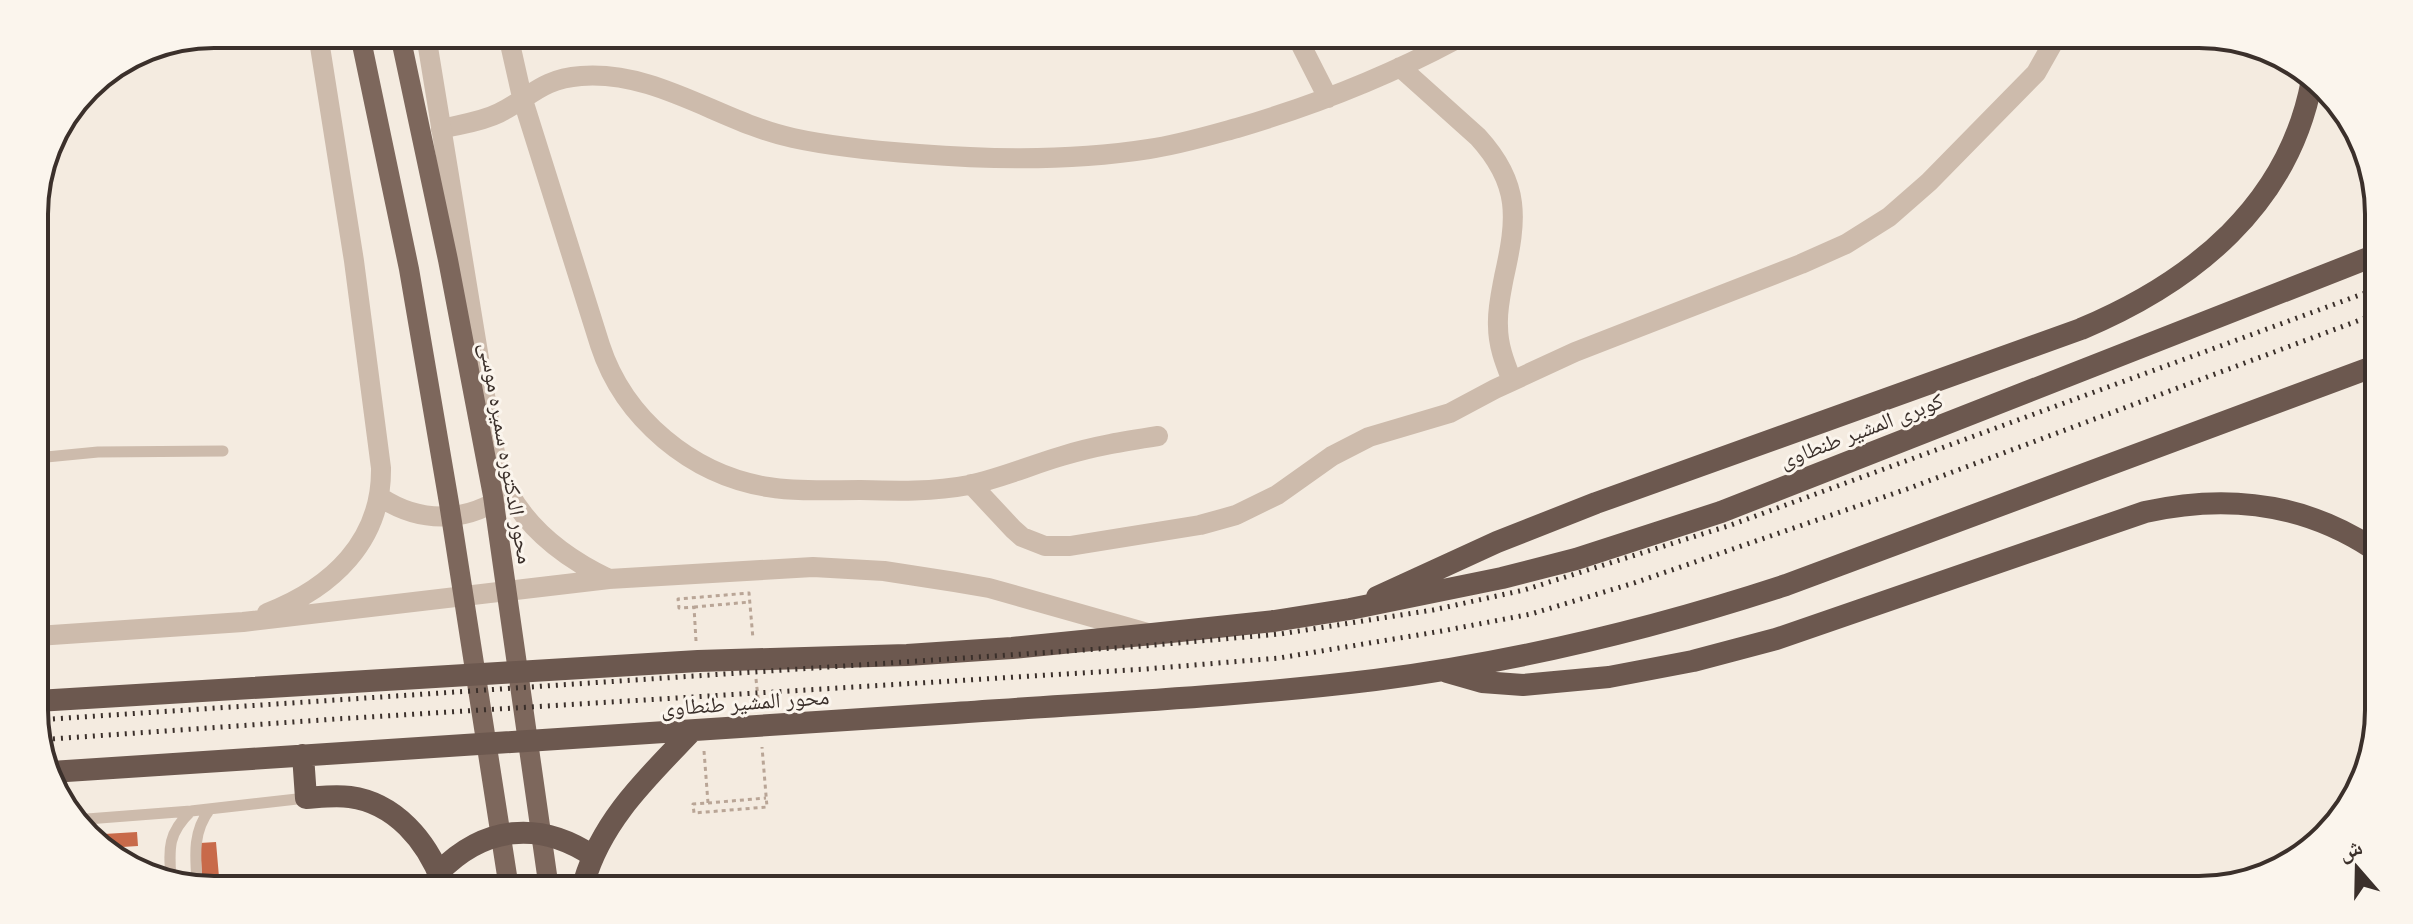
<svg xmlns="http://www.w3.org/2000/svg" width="2413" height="924" viewBox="0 0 2413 924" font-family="Figtree,'Noto Naskh Arabic',sans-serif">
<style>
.building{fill:#c86a4a}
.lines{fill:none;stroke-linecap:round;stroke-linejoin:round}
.path{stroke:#b9a596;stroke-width:3;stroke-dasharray:4 4;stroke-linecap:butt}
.service{stroke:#cdbbac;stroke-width:11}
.minor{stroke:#cdbbac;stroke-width:20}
.tertiary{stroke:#cdbbac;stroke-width:20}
.primary{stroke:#7d675c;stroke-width:20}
.trunk{stroke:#6c584f;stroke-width:22}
.rail{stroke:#3b302b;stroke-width:5;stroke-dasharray:2 6;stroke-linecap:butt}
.labels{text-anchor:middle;stroke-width:6;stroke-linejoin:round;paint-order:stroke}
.street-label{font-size:22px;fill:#3b302b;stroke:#fbf5ed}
.rim{fill:none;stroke:#3b302b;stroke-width:4}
</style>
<rect width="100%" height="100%" fill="#f4ebe0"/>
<path class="building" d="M137 832 138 846 107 848 105 846 104 834Z
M216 842 219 877 202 878 200 843Z"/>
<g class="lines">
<path class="path" d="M694 607 750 602
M696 641 694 607 679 608 678 599 749 593 753 639
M756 679 759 707
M704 751 708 803 693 804 694 813 767 807 762 747
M708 803 766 798"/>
<path class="service" d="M36 458 98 452 223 451
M74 820 191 811 306 798
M171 880C169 849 167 834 191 811
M197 881C195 854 193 831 210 809"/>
<path class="minor" d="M508 35 522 97 600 345C624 419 692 475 768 487 798 492 830 490 860 490 897 491 933 492 969 485 1002 478 1031 465 1062 456 1094 446 1126 441 1158 436
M1298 39 1328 98
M1400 67 1478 137C1521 184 1517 219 1504 277 1501 293 1497 310 1498 326 1498 346 1505 363 1512 381
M441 129C461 124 481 122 499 113 531 97 541 79 581 76 657 70 722 123 793 138 834 147 878 151 919 154 995 160 1073 161 1149 149 1178 145 1208 136 1237 128 1312 106 1386 77 1455 40
M971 484 1013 529 1022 537 1045 546H1070L1200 525 1236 515 1277 495 1332 456 1369 437 1450 413 1495 389 1575 352 1801 264 1846 244 1889 217 1929 182 2036 73 2053 43"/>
<path class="tertiary" d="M426 35 493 444C497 460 500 479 509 493 531 532 569 560 609 579
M380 497C421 524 467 523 507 494
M267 613C332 588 382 541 381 468L354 261 318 34
M37 636 243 622 609 579 813 567 884 571 955 582 989 588 1148 633"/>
<path class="primary" d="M360 35 409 269 449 503 508 882
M400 35 448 260 493 496 548 882"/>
<path class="trunk" d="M1377 597 1497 542 1596 503 2081 329C2193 282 2289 205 2312 80
M1447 672 1482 682 1523 685 1609 677 1693 661 1776 639 2145 512C2225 494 2303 503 2372 548
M37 701 698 661 907 655 1012 648 1152 634 1274 621 1350 609 1502 578 1576 559 1721 512 2376 255
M303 755 306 798C321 797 335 795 350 797 395 803 427 841 442 882
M51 772C352 752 653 735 955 713 1095 703 1236 697 1375 680 1515 662 1652 629 1786 585L2375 366
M439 872C484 826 539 820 593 856
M584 882C602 820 647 778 690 733"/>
<path class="rail" d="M37 720 1143 646 1280 634 1433 610 1524 590 1731 525 2376 289
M37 740 336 719 1146 669 1279 658 1442 631 1531 614 1634 583 1907 489 2376 314"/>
</g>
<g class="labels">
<g class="street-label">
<text transform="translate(1861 430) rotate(-21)" y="8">كوبرى المشير طنطاوى</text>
<text transform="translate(507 453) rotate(80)" y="8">محور الدكتوره سميره موسى</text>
<text transform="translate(745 702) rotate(-4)" y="8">محور المشير طنطاوى</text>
</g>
</g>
<path d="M0 0H2413V924H0ZM214 48H2199A166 166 0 0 1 2365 214V710A166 166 0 0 1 2199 876H214A166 166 0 0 1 48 710V214A166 166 0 0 1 214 48Z" fill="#fbf5ed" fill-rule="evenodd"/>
<path class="rim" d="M214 48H2199A166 166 0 0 1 2365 214V710A166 166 0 0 1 2199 876H214A166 166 0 0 1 48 710V214A166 166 0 0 1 214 48Z"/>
<g transform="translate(2357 868) rotate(340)" stroke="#fbf5ed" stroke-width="6" paint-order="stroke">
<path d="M0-6L14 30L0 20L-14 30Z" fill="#3b302b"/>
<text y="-12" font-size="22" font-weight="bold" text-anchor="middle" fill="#3b302b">ش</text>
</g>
</svg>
